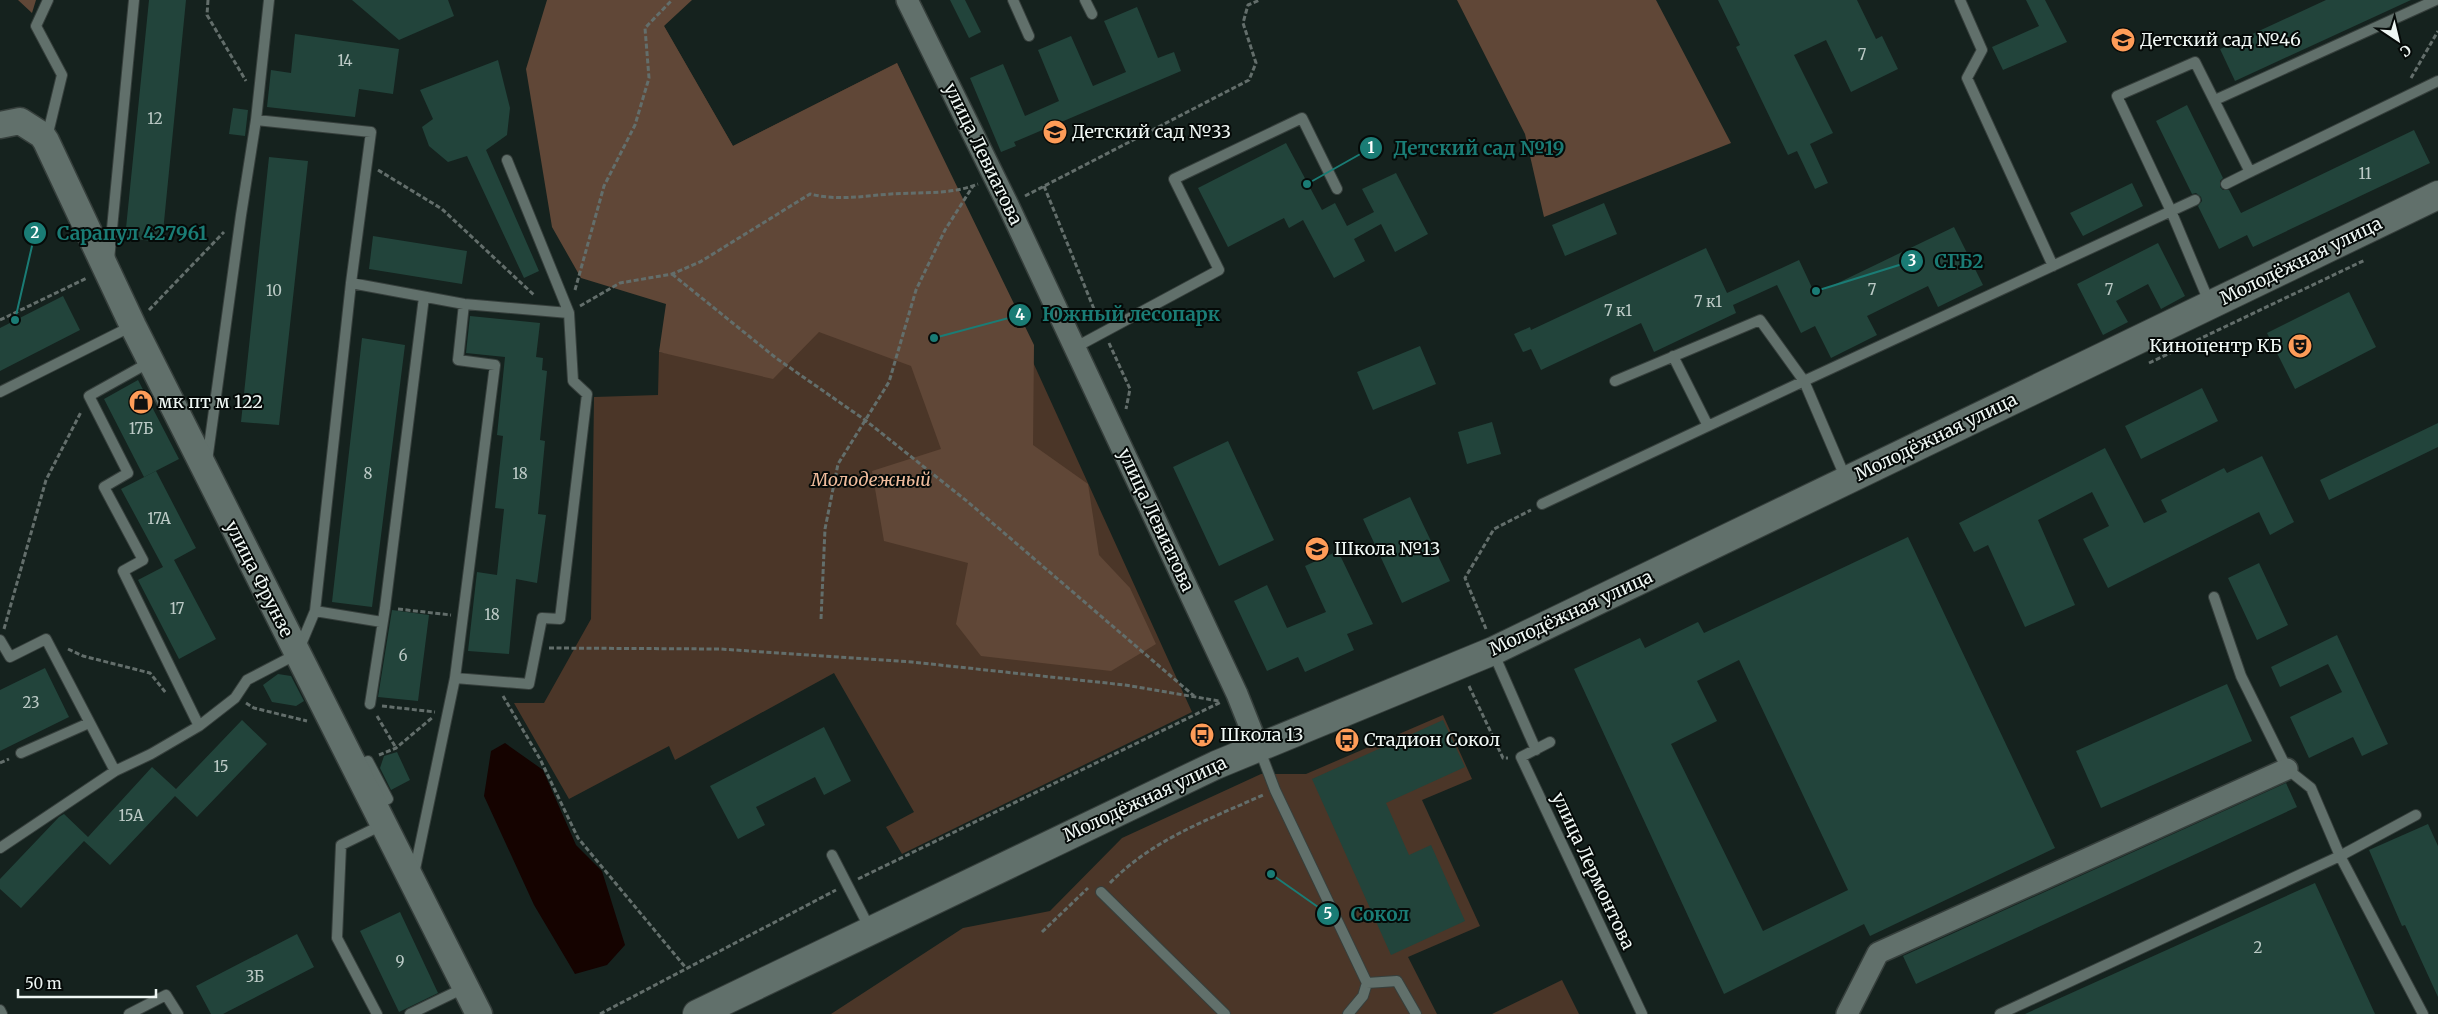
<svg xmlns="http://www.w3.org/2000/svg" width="2438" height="1014" viewBox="0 0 2438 1014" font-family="Merriweather,serif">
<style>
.green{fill:#4b3628}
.forest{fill:#604737}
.water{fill:#150300}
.building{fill:#22443b;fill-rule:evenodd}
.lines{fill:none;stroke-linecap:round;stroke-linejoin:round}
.service-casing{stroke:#363f3c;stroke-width:12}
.minor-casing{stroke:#363f3c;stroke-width:24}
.tertiary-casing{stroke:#363f3c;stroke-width:29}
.secondary-casing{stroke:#363f3c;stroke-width:30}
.path{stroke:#636e6b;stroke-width:3;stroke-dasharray:5 2.5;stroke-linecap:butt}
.service{stroke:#61706b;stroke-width:10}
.minor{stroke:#61706b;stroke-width:21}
.tertiary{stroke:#61706b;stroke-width:26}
.secondary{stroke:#61706b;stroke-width:28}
.labels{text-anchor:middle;stroke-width:4;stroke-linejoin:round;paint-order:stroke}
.number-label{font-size:15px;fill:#bccac6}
.poi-label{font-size:18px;fill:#eff7f4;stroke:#050a08;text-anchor:start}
.street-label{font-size:18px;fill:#eff7f4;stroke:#050a08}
.park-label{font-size:18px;font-style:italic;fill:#f0bc9c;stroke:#050a08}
.leader{fill:none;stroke:#1a7c75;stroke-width:2}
.callout-dot{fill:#1a7c75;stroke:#050a08;stroke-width:2}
.mark-label{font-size:15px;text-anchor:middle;font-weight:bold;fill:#fff}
.callout-label{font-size:19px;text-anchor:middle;font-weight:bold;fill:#1a7c75;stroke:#050a08;stroke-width:4;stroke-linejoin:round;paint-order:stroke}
</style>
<rect width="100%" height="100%" fill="#15221e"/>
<path class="green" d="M664 26 733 146 897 63 1192 712 902 854 886 827 914 812 834 673 675 760 669 746 569 799 514 703H544L591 619 594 397 658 395 659 352 678 355Z
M1443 715 1472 779 1422 800 1480 926 1408 957 1437 1014H831L963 928 1050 911 1122 838 1261 774H1306Z
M1562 980 1579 1014H1492Z"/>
<path class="forest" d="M18 0H36L32 13Z
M547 0H692L664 26 733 146 897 63 1034 345 1033 445 1088 484 1099 555 1130 588 1156 644 1111 671 981 656 956 624 968 563 884 541 872 471 941 449 911 366 819 332 773 379 659 352 666 304 581 278 552 227 526 69Z
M1457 0H1656L1731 143 1544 217 1525 134Z"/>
<path class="water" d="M505 743 543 770 576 845 602 871 625 945 607 965 575 974 534 905 484 796 491 751Z"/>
<path class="building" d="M149 0H186L162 242 125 238Z
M352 0H448L454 16 399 40Z
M950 0H965L981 32 969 38Z
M1718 0H1857L1876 39 1882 36 1898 69 1851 92 1826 40 1794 55 1833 133 1810 144 1828 183 1815 189 1797 151 1788 155 1736 47 1740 45Z
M2026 0H2045L2067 42 2003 70 1992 47 2039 26Z
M2326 0H2411L2235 81 2220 49Z
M1137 7 1158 58 1174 52 1181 71 1014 142 1016 146 1001 152 970 78 1003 64 1025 116 1059 101 1038 50 1071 36 1093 86 1126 72 1104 21Z
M295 34 399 49 393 94 359 89 355 117 267 107 271 70 291 73Z
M498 60 510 108 507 135 486 150 539 271 524 278 467 156 448 162 429 146 422 127 433 119 420 90Z
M2187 105 2223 178 2220 181V187L2223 190H2229L2241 213 2414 130 2430 163 2253 247 2247 235 2219 249 2198 206 2202 201 2201 197 2196 193 2192 194 2156 121Z
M233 108 248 110 245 136 229 134Z
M1286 143 1322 210 1335 203 1347 226 1374 212 1362 189 1396 173 1428 234 1395 252 1381 224 1354 239 1365 261 1334 278 1303 220 1289 228 1284 218 1228 247 1198 188Z
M269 157 308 161 279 425 241 422Z
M2132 183 2143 206 2083 236 2070 213Z
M1604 203 1617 234 1565 256 1552 225Z
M1954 227 1983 285 1938 307 1928 286 1867 316 1877 335 1831 358 1815 326 1801 333 1777 285 1733 305 1736 313 1654 352 1641 323 1541 370 1531 349 1523 352 1514 334 1530 327 1531 330 1706 248 1727 293 1799 260 1815 294Z
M373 236 467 251 462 284 369 269Z
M2158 243 2185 296 2161 309 2148 284 2116 301 2128 322 2103 335 2077 284Z
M2349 292 2376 347 2295 389 2267 333Z
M63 296 80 330 0 371V328Z
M470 316 540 323 536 357 543 358 542 370 547 371 540 440 545 441 538 514 546 515 537 583 516 579 509 654 468 651 477 572 497 575 504 509 495 508 503 436 497 435 505 357 466 353Z
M362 338 405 345 372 607 332 602Z
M1420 346 1436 384 1373 410 1357 372Z
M138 380 179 459 144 477 104 399Z
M2202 388 2218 421 2141 459 2125 426Z
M1492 422 1501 454 1467 464 1458 432Z
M2438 423V447L2329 500 2320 480Z
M1228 441 1274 540 1219 566 1173 467Z
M2105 448 2144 523 2167 512 2161 500 2224 468 2227 473 2262 456 2294 522 2270 535 2259 512 2108 588 2083 539 2109 526 2092 492 2038 520 2075 605 2025 627 1988 545 1974 552 1959 523Z
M156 471 196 548 174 560 216 639 179 659 138 580 163 567 121 489Z
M1410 497 1450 581 1402 603 1363 519Z
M1908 537 2055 848 1870 936 1864 924 1724 994 1574 669 1640 638 1645 648 1698 622 1704 633ZM1739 660 1848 890 1763 931 1671 744 1717 721 1697 681Z
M1338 551 1373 624 1347 634 1354 650 1305 672 1298 657 1267 671 1234 601 1267 585 1287 628 1326 612 1305 566Z
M2259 563 2288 625 2257 640 2228 578Z
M392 610 429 615 418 701 378 697Z
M2337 635 2388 744 2362 756 2353 737 2309 758 2290 717 2342 692 2328 664 2280 687 2271 667Z
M45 668 69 717 0 751V690Z
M278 674 291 676 304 701 296 706 272 702 263 685Z
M2227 684 2252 741 2101 808 2076 751Z
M242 720 267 744 197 817 175 796 110 865 84 841 21 908 0 889V879L59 817 64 814 88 837 152 767 176 789Z
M1443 720 1465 767 1386 803 1409 855 1431 845 1465 921 1391 955 1312 779Z
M824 727 851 781 824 795 815 777 756 807 765 825 738 839 710 786Z
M397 752 410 780 391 790 380 768 384 756Z
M2286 783 2297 807 1916 984 1903 956Z
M2428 824 2438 846V997L2405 925 2402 926 2369 850Z
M2315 883 2375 1014H2025Z
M400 912 438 993 399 1012 360 931Z
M297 934 314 967 223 1014H211L196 986Z"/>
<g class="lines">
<defs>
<path id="service" d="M1013 0 1029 36
M1085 0 1092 14
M1960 0 1982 50 1967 78 2053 266
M2215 100 2436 0
M256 120 269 0
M47 137 62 75 36 26 48 0
M507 160 569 313
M2226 184 2250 172
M109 260 134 0
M351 283 464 304 569 313 573 381 587 394 560 619 542 618 529 684 455 678 414 874
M2210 304 2171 211 2117 96 2195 62 2250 172 2438 81
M1076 347 1219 270 1174 179 1302 118 1337 189
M150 362 89 396 128 473 104 487 143 560 123 571 199 726
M1615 381 1760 320 1804 381 2195 200
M0 392 132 326
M1708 426 1804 381 1846 479
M1542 504 1708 426 1673 356
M2214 597 2241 676 2287 769 2311 788 2340 856 2423 1014
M315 611 382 622
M0 640 10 657 46 639 115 771
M1493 652 1536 750
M455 678 495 365 458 360 464 304
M370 704 385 608 424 297
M1550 742 1521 757 1642 1014
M1259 748 1275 790 1367 983 1397 981 1416 1014
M21 753 89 723
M356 767 368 761 388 799 375 805
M0 848 115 771 151 754 199 726 235 698 247 680 297 654 315 611 351 283 371 132 256 120 241 215 207 461
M832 855 870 929
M1101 892 1225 1014
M0 1010 2 1014
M129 1014 166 995 178 1014
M377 1014 337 938 341 845 384 824
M410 1014 464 988
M1348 1014 1363 996 1367 983
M2000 1014 2340 856 2416 815"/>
<path id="minor" d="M907 0 1008 205 1237 694 1258 747
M1847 1014 1878 953 2287 769"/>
<path id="tertiary" d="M0 125 20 121 42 135 46 141 133 326 479 1014"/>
<path id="secondary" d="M697 1014 1216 765 1493 651 2438 195"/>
</defs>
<use href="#service" class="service-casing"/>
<use href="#minor" class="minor-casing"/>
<use href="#tertiary" class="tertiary-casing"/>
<use href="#secondary" class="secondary-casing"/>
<path class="path" d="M208 0 207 15 246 81
M2411 78 2438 31
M378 170 442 209 534 295
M1044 186 1098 319
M1025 196 1249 80 1256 63 1243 23 1248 5 1260 0
M672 274 776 358 865 420 968 502 1194 696
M575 290 604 186 635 125 649 78 645 28 672 0
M580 306 620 283 672 274 700 262 810 194C838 201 863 196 891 194 919 192 951 195 978 184
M149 310 224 232
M0 320 87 278
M1109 343 1130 389 1126 409
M2149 363 2365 260
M398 609 451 615
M821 619 825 529 838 464 889 382 916 290 945 230 973 186
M4 629 46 480 81 412
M1486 629 1465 578 1494 529 1531 510
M549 648 720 649 912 662 1125 685 1219 701
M68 649 83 656 150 673 166 693
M1469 686 1503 758H1508
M503 696 540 759 578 838 686 968
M246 703 254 708 307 721
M382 706 435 712
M377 716 396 748
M379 755 396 748 433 717
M0 763 9 759
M858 879 1221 702
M1110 883C1153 839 1208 820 1263 795
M1042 932 1088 888
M600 1014 836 890"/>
<use href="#service" class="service"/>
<use href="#minor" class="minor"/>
<use href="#tertiary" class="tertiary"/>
<use href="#secondary" class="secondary"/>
</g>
<defs>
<symbol id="school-disc" viewBox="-11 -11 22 22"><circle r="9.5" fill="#fe9c58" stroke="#050a08"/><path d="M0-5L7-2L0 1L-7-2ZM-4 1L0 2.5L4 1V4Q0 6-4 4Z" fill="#111"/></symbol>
<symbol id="theatre-disc" viewBox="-11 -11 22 22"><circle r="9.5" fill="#fe9c58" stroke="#050a08"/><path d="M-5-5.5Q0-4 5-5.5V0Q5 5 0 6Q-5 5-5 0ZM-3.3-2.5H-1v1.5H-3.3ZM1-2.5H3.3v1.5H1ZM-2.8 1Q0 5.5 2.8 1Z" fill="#111"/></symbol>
<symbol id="shop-disc" viewBox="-11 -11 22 22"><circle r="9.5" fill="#fe9c58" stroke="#050a08"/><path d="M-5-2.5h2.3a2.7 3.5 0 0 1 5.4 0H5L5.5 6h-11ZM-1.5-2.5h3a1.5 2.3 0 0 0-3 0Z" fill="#111"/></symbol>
<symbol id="bus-disc" viewBox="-11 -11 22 22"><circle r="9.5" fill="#fe9c58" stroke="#050a08"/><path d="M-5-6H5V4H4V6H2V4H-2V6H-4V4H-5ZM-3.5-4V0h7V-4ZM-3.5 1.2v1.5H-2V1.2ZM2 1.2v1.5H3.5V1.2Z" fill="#111"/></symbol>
</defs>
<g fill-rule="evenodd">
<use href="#school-disc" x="2109" y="26" width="28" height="28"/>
<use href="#school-disc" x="1041" y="118" width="28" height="28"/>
<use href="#theatre-disc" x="2286" y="332" width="28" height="28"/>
<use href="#shop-disc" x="127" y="388" width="28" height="28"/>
<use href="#school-disc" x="1303" y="535" width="28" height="28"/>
<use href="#bus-disc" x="1188" y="721" width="28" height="28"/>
<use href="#bus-disc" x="1333" y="726" width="28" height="28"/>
</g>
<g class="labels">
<g class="number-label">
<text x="1862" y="60">7</text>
<text x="345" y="66">14</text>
<text x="155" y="124">12</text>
<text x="2365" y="179">11</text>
<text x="1872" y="295">7</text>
<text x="2109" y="295">7</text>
<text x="274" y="296">10</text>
<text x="1708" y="307">7 к1</text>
<text x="1618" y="316">7 к1</text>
<text x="141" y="434">17Б</text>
<text x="368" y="479">8</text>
<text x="520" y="479">18</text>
<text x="159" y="524">17А</text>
<text x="177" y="614">17</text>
<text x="492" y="620">18</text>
<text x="403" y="661">6</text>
<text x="31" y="708">23</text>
<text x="221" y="772">15</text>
<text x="131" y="821">15А</text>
<text x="2258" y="953">2</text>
<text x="400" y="967">9</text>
<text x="255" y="982">3Б</text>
</g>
<g class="poi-label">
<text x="2140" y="46">Детский сад №46</text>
<text x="1072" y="138">Детский сад №33</text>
<text x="2282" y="352" text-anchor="end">Киноцентр КБ</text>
<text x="158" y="408">мк пт м 122</text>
<text x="1334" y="555">Школа №13</text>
<text x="1220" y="741">Школа 13</text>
<text x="1364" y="746">Стадион Сокол</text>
</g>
<g class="street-label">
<text transform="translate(983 154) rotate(64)" y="6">улица Левиатова</text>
<text transform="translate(2301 261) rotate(-26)" y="6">Молодёжная улица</text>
<text transform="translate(1936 437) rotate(-26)" y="6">Молодёжная улица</text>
<text transform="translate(1156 520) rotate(65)" y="6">улица Левиатова</text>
<text transform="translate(259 579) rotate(63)" y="6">улица Фрунзе</text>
<text transform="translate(1571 613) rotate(-25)" y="6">Молодёжная улица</text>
<text transform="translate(1145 799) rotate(-25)" y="6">Молодёжная улица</text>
<text transform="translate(1593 871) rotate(65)" y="6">улица Лермонтова</text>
</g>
<g class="park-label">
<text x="871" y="486">Молодежный</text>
</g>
</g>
<path class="leader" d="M1307 184L1371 148M15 320L35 233M1816 291L1912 261M934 338L1020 315M1271 874L1328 914"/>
<g class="callout-dot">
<circle cx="1307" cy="184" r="5"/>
<circle cx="15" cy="320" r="5"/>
<circle cx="1816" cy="291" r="5"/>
<circle cx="934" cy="338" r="5"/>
<circle cx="1271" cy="874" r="5"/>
<circle cx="1371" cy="148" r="12"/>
<circle cx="35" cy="233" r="12"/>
<circle cx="1912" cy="261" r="12"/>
<circle cx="1020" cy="315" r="12"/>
<circle cx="1328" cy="914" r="12"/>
</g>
<g class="mark-label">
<text x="1371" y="153">1</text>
<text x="35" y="238">2</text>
<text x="1912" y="266">3</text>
<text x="1020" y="320">4</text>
<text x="1328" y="919">5</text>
</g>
<g class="callout-label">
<text x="1479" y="155">Детский сад №19</text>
<text x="132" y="240">Сарапул 427961</text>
<text x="1959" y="268">СГБ2</text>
<text x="1131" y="321">Южный лесопарк</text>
<text x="1380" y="921">Сокол</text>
</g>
<g transform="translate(2398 40) rotate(145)" stroke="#050a08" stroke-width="4" paint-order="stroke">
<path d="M0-4L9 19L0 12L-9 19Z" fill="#eff7f4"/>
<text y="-8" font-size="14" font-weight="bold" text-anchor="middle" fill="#eff7f4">С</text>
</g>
<path d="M18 989v8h138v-8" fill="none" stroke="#eff7f4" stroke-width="2.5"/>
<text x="25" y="989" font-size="15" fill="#eff7f4" stroke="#050a08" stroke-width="4" paint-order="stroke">50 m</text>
</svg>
